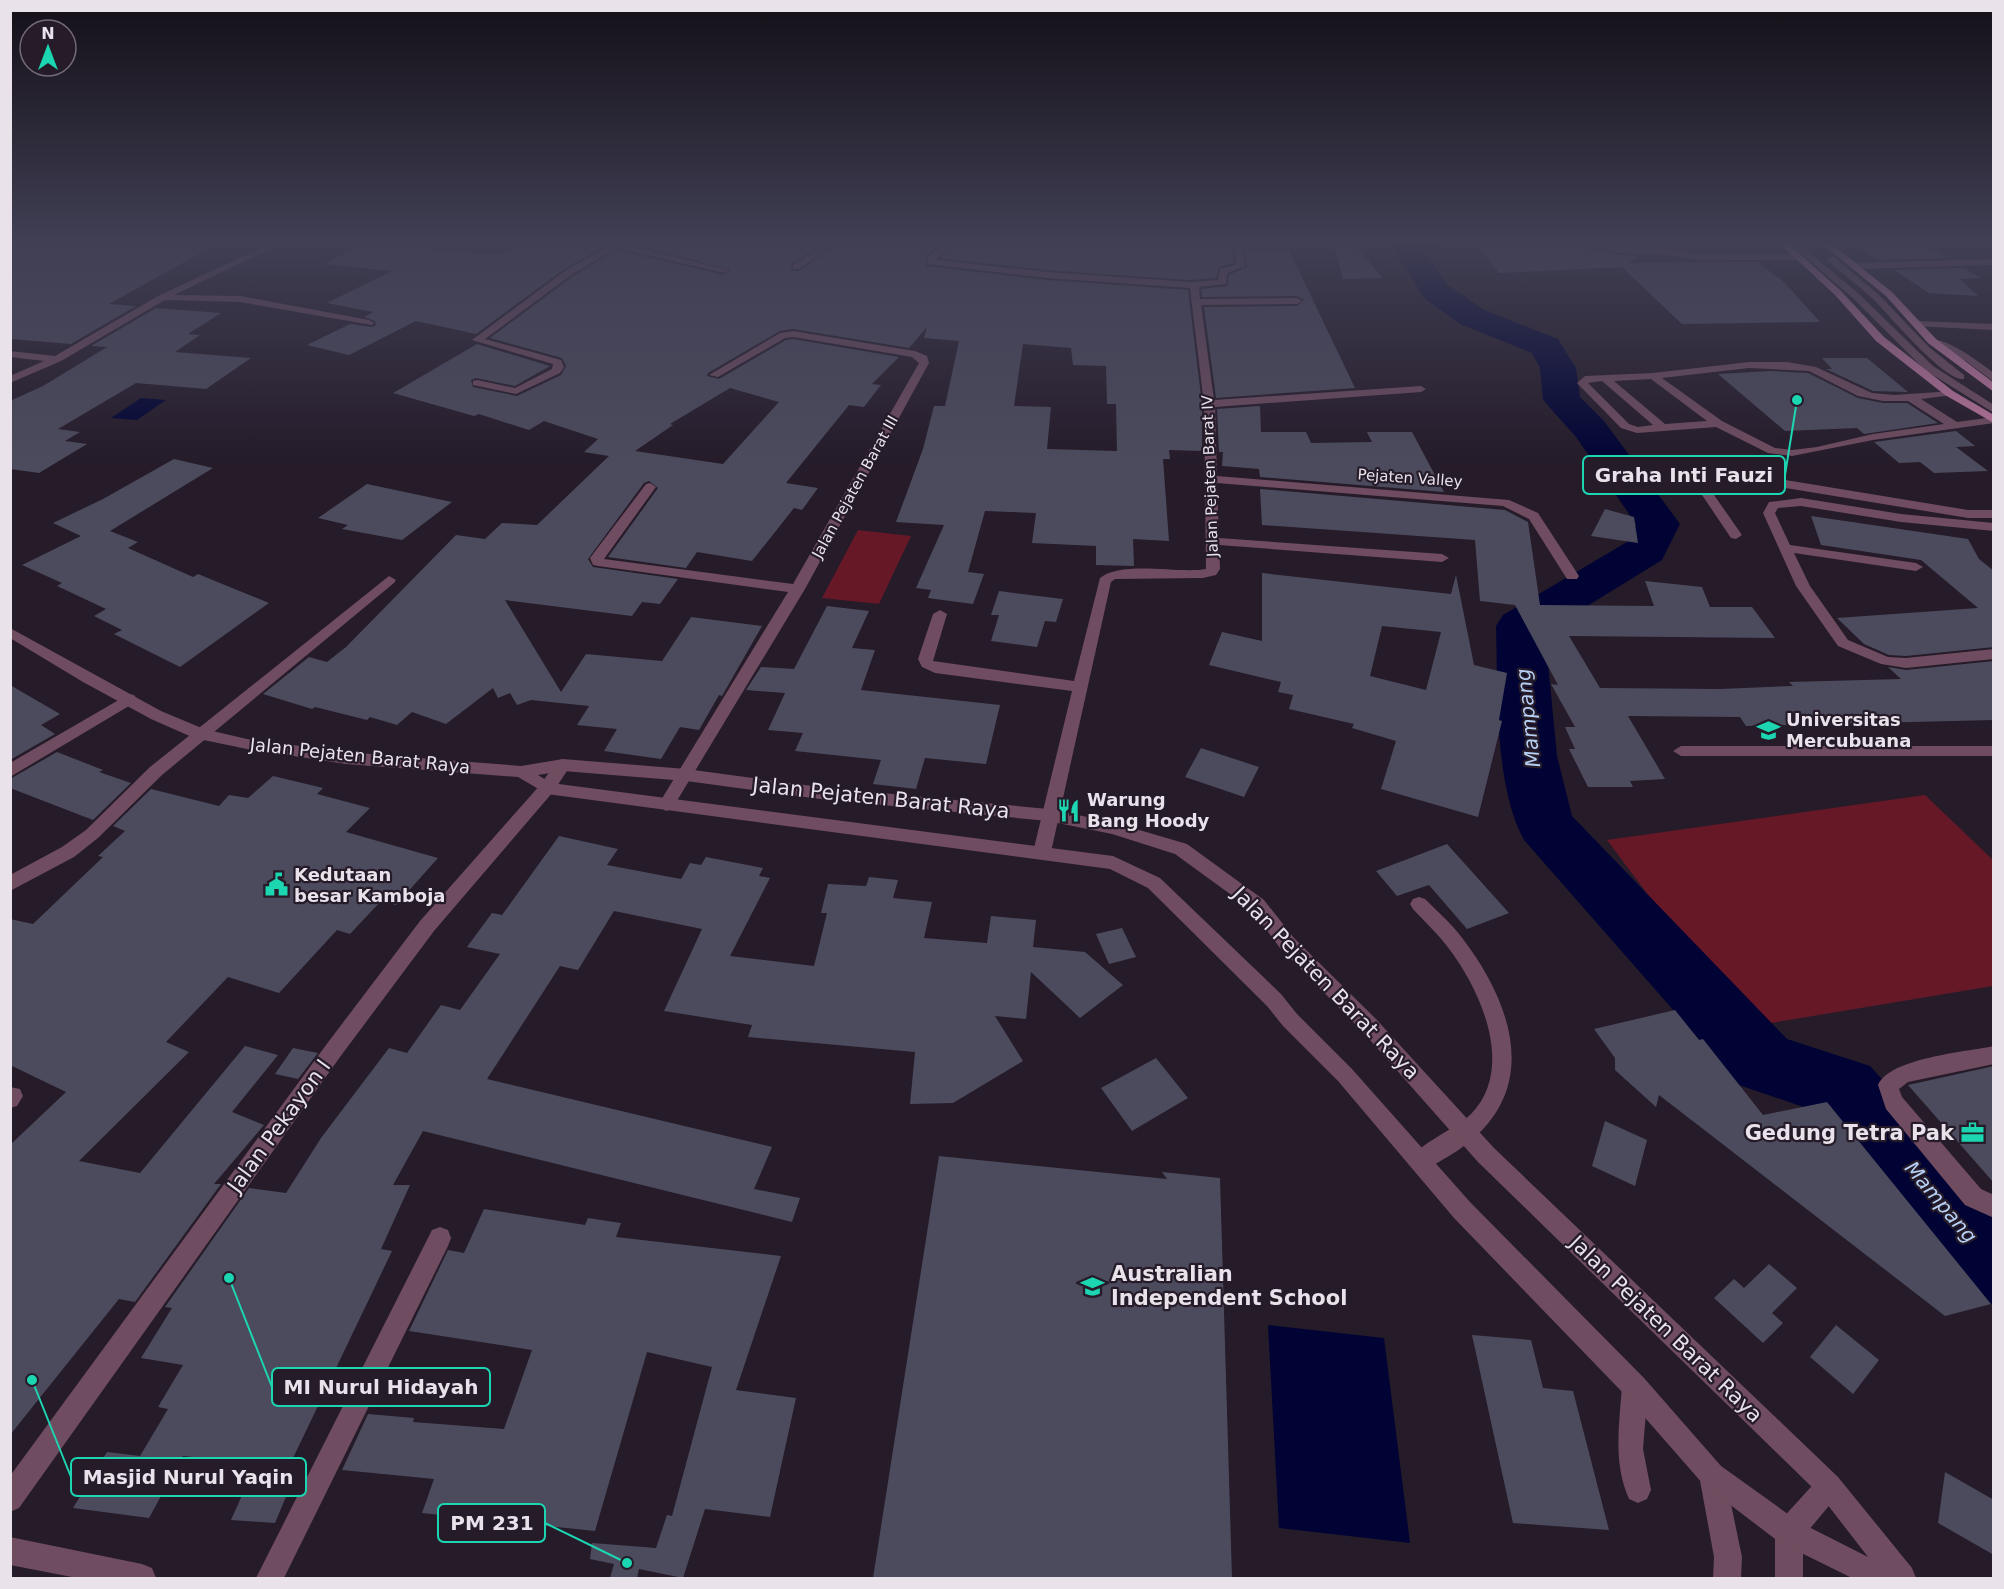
<svg xmlns="http://www.w3.org/2000/svg" width="2004" height="1589" viewBox="0 0 2004 1589" font-family="'DejaVu Sans',sans-serif">
<style>
.green{fill:#661827}
.water{fill:#000333}
.lines{fill:none;stroke-linecap:round;stroke-linejoin:round}
.river{fill:#000333;fill-rule:evenodd}
.building{fill:#4c4b5d;fill-rule:evenodd}
.service{fill:#6f4c5f;fill-rule:evenodd}
.minor{fill:#6f4c5f;fill-rule:evenodd}
.tertiary{fill:#6f4c5f;fill-rule:evenodd}
.primary{fill:#be769e;fill-rule:evenodd}
.labels{text-anchor:middle;stroke-width:4.5;stroke-linejoin:round;paint-order:stroke}
.far-street-label{font-size:15px;fill:#e9e2eb;stroke:#251b29}
.poi-label{font-size:18px;font-weight:bold;fill:#e9e2eb;stroke:#251b29;text-anchor:start}
.street-label{font-size:18px;fill:#e9e2eb;stroke:#251b29}
.water-label{font-size:20px;font-style:italic;fill:#b7d0f6;stroke:#251b29}
.near-street-label{font-size:21px;fill:#e9e2eb;stroke:#251b29}
.near-poi-label{font-size:21px;font-weight:bold;fill:#e9e2eb;stroke:#251b29;text-anchor:end}
.leader{fill:none;stroke:#1cd5b1;stroke-width:2}
.callout-dot{fill:#1cd5b1;stroke:#251b29;stroke-width:2}
.callout{fill:#251b29;stroke:#1cd5b1;stroke-width:2}
.callout-label{font-size:20px;text-anchor:middle;font-weight:bold;fill:#e9e2eb}
</style>
<rect width="100%" height="100%" fill="#251b29"/>
<path class="green" d="M858 530 911 536 879 604 822 598Z
M1925 795 1993 860V986L1747 1027 1607 840Z"/>
<path class="water" d="M141 398 166 400 137 420 111 418Z
M1268 1325 1384 1338 1410 1543 1279 1528Z"/>
<g class="lines">
<path class="river" d="M1400 242H1439L1435 248 1425 253 1448 285 1484 310 1558 339 1576 368 1580 397 1604 421 1680 524 1662 560 1545 632 1557 756 1572 816 1787 1039 1870 1066 1994 1204V1305L1966 1293 1821 1113 1739 1085 1524 840C1494 786 1498 689 1496 626L1503 615 1627 542 1636 524 1576 437 1543 400 1540 368 1532 353 1460 324 1425 299 1393 249Z"/>
</g>
<path class="building" d="M10 242H220L109 304 136 306 71 344 10 339Z
M365 242 500 255 520 242H612L564 269 476 334 416 321 349 355 307 345 350 324 372 327 376 325 375 321 364 317 373 312 327 303 392 271 325 264Z
M627 242H825L792 263 791 271H799L839 242H942L926 256V266L1047 280 1188 290 1202 404V451L1169 450 1170 459H1163L1169 541 1133 539 1134 566 1096 565V546L1032 543 1036 513 985 511 968 572 984 574 973 604 928 598 931 590 916 588 944 525 896 522 923 449 934 406H945L959 341 924 338 927 327 909 348 793 329 780 331 708 373 707 376 719 379 786 340 793 339 899 357 872 384 881 385 864 407 849 405 786 483 818 488 802 510 794 508 752 561 697 552 686 568 608 557 658 488 649 481 644 483 588 559 593 567 678 579 660 604 642 602 632 616 505 600 561 692 586 654 662 661 691 617 762 626 722 696 719 695 699 730 680 727 661 759 604 751 617 729 577 725 589 706 531 700 517 705 510 693 498 698 493 688 446 724 412 712 397 725 370 717 367 720 315 707 312 709 263 694 309 657 327 662 346 647 456 535 485 539 502 523 537 525 609 456 584 452 598 439 544 421 529 430 479 414 474 416 393 393 477 344 550 366 515 386 476 378 471 380 473 387 517 396 561 375 566 366 562 358 490 338 572 277 616 250 724 275 731 270ZM1023 344 1071 348 1073 365 1106 366 1107 404H1116L1117 451 1047 449 1051 407 1014 406ZM730 388 779 402 723 464 635 451 673 425 670 424Z
M955 242 1227 244 1226 242H1276L1234 243 1232 245 1234 263 1219 267 1216 278 1190 280 1047 270 940 258Z
M1333 242H1353L1382 278 1343 279Z
M1475 242H1564L1566 244 1620 255 1639 256 1628 263 1757 262 1784 282 1820 322 1682 324 1622 267 1499 273Z
M1849 242H1920L1948 258 1878 260Z
M1288 248 1355 388 1216 398 1204 307 1297 306 1304 300 1297 296 1202 297 1201 289 1228 286 1229 275 1247 267 1245 251H1283Z
M1964 268 1981 278 1960 279 1978 296 1929 293 1894 270Z
M156 308 221 313 188 334 200 335 175 352 251 358 206 389 136 383 58 429 80 432 65 441 87 444 39 473 10 469V401L43 386 107 347 91 346Z
M1822 358H1867L1908 392 1873 391 1826 369H1832Z
M1771 371 1808 373 1858 398 1883 403H1907L1938 423 1864 434 1857 428 1785 431 1718 374Z
M1260 406 1261 432H1306L1311 443 1372 442 1367 432H1412L1444 492 1260 477 1259 469 1222 466 1223 452H1219L1217 409Z
M1956 431 1975 446 1956 447 1988 471 1934 473 1920 462 1899 463 1874 442Z
M174 459 213 468 110 531 138 542 128 548 193 577 198 574 269 603 180 667 114 634 122 630 94 616 106 609 57 586 62 583 22 565 81 536 53 523 103 499Z
M367 484 452 502 402 540 342 529 348 525 318 518Z
M1260 489 1505 510 1528 522 1540 605 1654 606 1645 581 1702 587 1710 607H1752L1775 638 1569 636 1600 688 1720 689 1793 686 1789 682 1901 679 1888 667 1906 670 1994 661V720L1746 726 1740 717 1628 716 1665 779 1630 781 1633 787H1588L1569 749H1575L1565 727H1575L1551 684 1558 685 1515 605 1480 601 1475 540 1262 525Z
M1605 509 1634 517 1638 543 1591 536Z
M1811 516 1968 539 1979 559 1994 571V647L1906 656 1889 655 1864 644 1837 618 1978 608 1921 560 1821 545Z
M1262 573 1451 594 1456 575 1474 665 1507 673 1499 720 1502 721 1478 817 1381 789 1396 741 1352 728 1354 724 1289 709 1293 695 1278 692 1281 682 1209 665 1222 632 1262 641ZM1382 626 1441 632 1426 690 1370 676Z
M999 591 1063 599 1056 622 1045 621 1037 647 991 641 999 615H991Z
M827 606 869 611 852 648 875 650 861 690 1000 705 986 764 925 758 916 789 873 784 881 760 795 751 803 733 768 730 785 693 746 690 761 667 794 669Z
M10 685 60 714 41 725 55 734 10 760Z
M1201 748 1259 767 1244 797 1185 777Z
M57 752 103 770 99 772 131 783 93 820 10 788V779Z
M273 776 323 788 317 794 370 808 346 832 438 858 396 905 381 901 350 934 337 930 279 993 228 977 166 1042 189 1052 79 1161 140 1173 245 1046 278 1055 232 1112 264 1125 214 1184H221L135 1302 119 1299 10 1435V1145L66 1092 10 1065V919L33 924 103 857 98 856 125 831 113 826 151 789 219 806 229 795 248 798Z
M559 836 618 849 607 865 681 879 690 863 701 865 706 857 763 868 759 876 770 878 730 956 814 966 827 913H821L828 884 866 886 869 877 898 880 893 898 932 902 924 938 987 943 991 916 1036 920 1033 947 1085 952 1123 985 1080 1018 1031 972 1026 1019 995 1016 1023 1061 953 1103 910 1104 915 1052 748 1037 752 1025 664 1011 702 929 614 911 578 970 560 966 487 1079 772 1147 754 1189 800 1198 792 1222 423 1131 393 1185H410L381 1249 392 1251 283 1479 293 1480 275 1523 231 1520 256 1464 183 1456 149 1518 73 1508 107 1452 140 1456 168 1409 158 1407 183 1365 141 1358 172 1308 165 1307 249 1188 286 1193 321 1138 389 1048 407 1053 441 1005 460 1010 500 954 467 947 492 913 502 915Z
M1447 844 1509 913 1467 929 1429 885 1397 896 1376 871Z
M1122 928 1136 957 1109 964 1096 934Z
M1675 1010 1699 1040 1703 1039 1763 1115 1827 1102 1991 1304 1945 1316 1659 1095 1656 1107 1615 1070V1058L1594 1029Z
M293 1048 318 1053 298 1079 275 1074Z
M1156 1058 1188 1098 1132 1131 1101 1088Z
M1994 1066V1183L1908 1085Z
M1605 1121 1647 1140 1635 1186 1592 1166Z
M939 1156 1167 1179 1162 1172 1220 1178 1232 1578H873Z
M484 1209 585 1225 588 1218 621 1223 616 1237 781 1256 736 1390 796 1398 770 1517 705 1509 683 1578 639 1569 637 1578H610L614 1564 590 1559 592 1543 656 1548 667 1515 672 1516 712 1367 647 1352 595 1531 422 1513 434 1479 342 1470 368 1414 414 1418 413 1422 504 1429 532 1350 409 1331 448 1250 464 1253Z
M1769 1264 1797 1288 1772 1313 1783 1323 1763 1343 1714 1298 1734 1279 1744 1288Z
M1836 1325 1879 1360 1853 1394 1810 1357Z
M1472 1335 1531 1340 1543 1388 1573 1391 1609 1530 1513 1523Z
M1945 1472 1994 1500V1555L1938 1523Z"/>
<g class="lines">
<path class="service" d="M1566 242 1668 249 1699 254H1799L1803 257 1799 260H1699L1668 255 1620 253Z
M1788 242H1797L1859 294 1933 366 1994 405V413L1925 370 1853 298Z
M1828 257H1834L1878 294 1930 348 1964 375V379C1944 382 1887 312 1871 297 1857 285 1842 273 1828 261Z
M1994 259V265L1853 269 1849 266 1853 263Z
M1928 339C1947 337 1979 362 1994 373V382L1966 361 1928 343Z
M1749 362H1787L1816 367 1872 393 1894 395 1953 391V395L1921 399 1957 422 1994 417V423L1873 440 1792 456 1768 453 1716 427 1637 433 1621 428 1577 383 1585 376 1653 373ZM1749 368 1809 371 1858 396 1883 401H1908L1944 424 1873 434 1817 447 1792 450 1775 448 1722 421 1662 378ZM1651 379 1707 421 1665 424 1614 381ZM1602 381 1653 425 1638 427 1629 424 1588 383Z
M1717 477 1774 478 1968 510H1994V518H1968L1774 486 1721 485 1714 495 1742 535 1736 539 1731 538 1702 495 1713 478Z
M1801 498 1901 514 1994 523V531L1901 522 1801 506 1778 508 1775 513 1790 545 1916 563 1923 567 1916 571 1794 553 1810 586 1848 640 1888 657 1906 658 1994 649V659L1906 668 1881 664 1838 646 1796 586 1763 513 1769 502Z
M129 694 134 695 137 699 134 703 10 777V763Z
M1681 746H1994V756H1681L1673 751Z
M1419 897 1425 899C1438 912 1452 924 1463 939 1516 1009 1541 1095 1457 1151 1445 1158 1434 1166 1421 1171L1413 1168 1410 1161C1417 1144 1456 1129 1471 1114 1515 1069 1482 993 1450 950 1439 935 1425 922 1413 909L1410 904 1413 899Z
M1994 1046V1064L1908 1082 1899 1089 1902 1097 1981 1189 1994 1195V1218L1965 1205 1886 1109 1878 1085C1890 1058 1965 1052 1994 1046Z
M1712 1462 1721 1466 1725 1475 1742 1557 1741 1578H1713L1714 1557 1699 1475 1703 1466Z
M1829 1473 1838 1477 1842 1486 1838 1495 1803 1537V1578H1775V1532L1779 1522 1820 1477Z"/>
<path class="minor" d="M274 242H284L174 295 240 296 369 320 374 323 372 325 240 302 165 300 61 361 10 383V376L44 361 10 357V351L55 356 158 296Z
M616 242H625L623 245 729 270 725 273 616 248 571 275 485 339 561 360 564 367 560 373 516 394 473 385V381L477 380 515 388 552 369 553 364 472 340 565 271Z
M828 242H837L799 269H793V265Z
M945 242H953L935 260 1047 272 1190 282 1218 280 1220 269 1236 265 1234 245 1286 244V248L1283 249H1242L1245 266 1227 273 1226 284 1199 287 1200 299 1297 298 1302 301 1297 304 1201 305 1214 400 1421 386 1426 389 1421 392 1215 407 1217 476 1509 500 1538 513 1579 576 1577 579H1567L1529 519 1503 506 1217 483 1219 538 1442 554 1449 558 1442 562 1219 545 1220 569 1216 575 1203 578 1115 579 1111 582 1051 852 1048 857H1036L1033 852 1072 691 935 673 922 667 918 659 933 614 940 610 947 614 933 661 1074 681 1100 578C1122 560 1178 574 1206 569L1204 404 1190 288 1047 278 928 264 927 258Z
M1916 321 1994 324V330L1913 326 1911 324Z
M793 331 915 351 927 356 929 363 805 589 672 809 666 811 658 805 788 592 598 566 593 565 590 558 646 484 650 483 656 487 604 559 793 584 919 363 912 357 793 337 785 338 718 377 709 375 780 333Z
M389 576 396 580 394 583 162 775 98 838 74 857 10 891V875L62 847 86 830 150 767Z
M563 759 571 765 553 792 434 931 340 1057 19 1508 10 1512V1476L326 1045 420 921 541 784 557 761Z
M10 1087 20 1089 23 1096 17 1106 10 1108Z
M440 1227 448 1230 451 1238 448 1246 284 1578H256L432 1230Z
M1635 1374 1644 1378 1648 1387 1643 1449 1651 1490 1647 1499 1638 1503 1629 1499C1613 1463 1619 1425 1622 1387L1626 1378Z
M10 1537 142 1564 152 1568 156 1578H77L10 1565Z"/>
<path class="tertiary" d="M10 628 161 711 204 729 247 739 346 752 521 766 563 759 686 769 820 787 1048 809 1112 822 1187 844 1264 900 1294 938 1376 1019 1494 1148 1838 1477 1912 1568 1916 1578H1852L1779 1542 1703 1484 1626 1396 1454 1218 1338 1081 1283 1026 1267 1006 1148 888 1110 869 547 794 518 777 346 764 247 749 194 738 151 719 83 682 10 638ZM563 771 686 781 820 799 1048 821 1112 834 1175 854 1252 910 1280 948 1362 1031 1478 1162 1820 1495 1868 1557 1799 1522 1721 1466 1644 1378 1470 1202 1352 1069 1297 1014 1281 994 1160 878 1113 856 551 783 538 775Z"/>
<path class="primary" d="M1778 242H1787L1841 291 1884 337 1953 391 1994 415V423L1945 395 1876 341 1835 295Z
M1820 242H1829L1892 292 1936 339 1994 383V392L1928 343 1886 296Z"/>
</g>
<linearGradient id="sky" x2="0" y2="1"><stop stop-color="#140f17"/><stop offset="0.52" stop-color="#403f54"/><stop offset="1" stop-color="#403f54" stop-opacity="0"/></linearGradient>
<rect width="2004" height="464" fill="url(#sky)"/>
<defs>
<symbol id="university-bare" viewBox="-9 -9 18 18"><path d="M0-5L7-2L0 1L-7-2ZM-4 1L0 2.5L4 1V4Q0 6-4 4Z" fill="#1cd5b1" stroke="#251b29" stroke-width="2.5" paint-order="stroke"/></symbol>
<symbol id="restaurant-bare" viewBox="-9 -9 18 18"><path d="M-5-6h1v4h1v-4h1v4h1v-4h1v5L-1.5 .5V6h-2V.5L-5-1ZM5-6V6H3V1.5H1.5Q1.5-4 5-6Z" fill="#1cd5b1" stroke="#251b29" stroke-width="2.5" paint-order="stroke"/></symbol>
<symbol id="civic-bare" viewBox="-9 -9 18 18"><path d="M-.6-6.5H3V-4.5H.6V-3L4-1V1h2V6H-6V1h2V-1L-.6-3ZM-1.2 2.5V6h2.4V2.5Z" fill="#1cd5b1" stroke="#251b29" stroke-width="2.5" paint-order="stroke"/></symbol>
<symbol id="office-bare" viewBox="-9 -9 18 18"><path d="M-6-3h4V-5.5h4V-3h4V5H-6ZM-1-4.5V-3h2v-1.5ZM-6 0V1H6V0Z" fill="#1cd5b1" stroke="#251b29" stroke-width="2.5" paint-order="stroke"/></symbol>
<symbol id="school-bare" viewBox="-9 -9 18 18"><path d="M0-5L7-2L0 1L-7-2ZM-4 1L0 2.5L4 1V4Q0 6-4 4Z" fill="#1cd5b1" stroke="#251b29" stroke-width="2.5" paint-order="stroke"/></symbol>
</defs>
<g fill-rule="evenodd">
<use href="#university-bare" x="1752" y="714" width="33" height="33"/>
<use href="#restaurant-bare" x="1052" y="794" width="33" height="33"/>
<use href="#civic-bare" x="260" y="868" width="33" height="33"/>
<use href="#office-bare" x="1956" y="1116" width="33" height="33"/>
<use href="#school-bare" x="1076" y="1270" width="33" height="33"/>
</g>
<g class="labels">
<g class="far-street-label">
<text transform="translate(1210 476) rotate(-92)" y="5">Jalan Pejaten Barat IV</text>
<text transform="translate(1410 478) rotate(4)" y="5">Pejaten Valley</text>
<text transform="translate(855 487) rotate(-61)" y="5">Jalan Pejaten Barat III</text>
</g>
<g class="poi-label">
<text x="1786" y="726">Universitas<tspan x="1786" dy="21">Mercubuana</tspan></text>
<text x="1087" y="806">Warung<tspan x="1087" dy="21">Bang Hoody</tspan></text>
<text x="294" y="881">Kedutaan<tspan x="294" dy="21">besar Kamboja</tspan></text>
</g>
<g class="street-label">
<text transform="translate(360 756) rotate(6)" y="6">Jalan Pejaten Barat Raya</text>
</g>
<g class="water-label">
<text transform="translate(1528 718) rotate(-96)" y="7">Mampang</text>
<text transform="translate(1941 1202) rotate(50)" y="7">Mampang</text>
</g>
<g class="near-street-label">
<text transform="translate(881 798) rotate(6)" y="7">Jalan Pejaten Barat Raya</text>
<text transform="translate(1326 983) rotate(46)" y="7">Jalan Pejaten Barat Raya</text>
<text transform="translate(279 1126) rotate(-54)" y="7">Jalan Pekayon I</text>
<text transform="translate(1666 1329) rotate(44)" y="7">Jalan Pejaten Barat Raya</text>
</g>
<g class="near-poi-label">
<text x="1954" y="1140">Gedung Tetra Pak</text>
<text x="1111" y="1281" text-anchor="start">Australian<tspan x="1111" dy="24">Independent School</tspan></text>
</g>
</g>
<path class="leader" d="M1797 400L1785 475M229 1278L272 1387M32 1380L71 1477M627 1563L545 1523"/>
<g class="callout-dot">
<circle cx="1797" cy="400" r="6"/>
<circle cx="229" cy="1278" r="6"/>
<circle cx="32" cy="1380" r="6"/>
<circle cx="627" cy="1563" r="6"/>
</g>
<g class="callout">
<rect x="1583" y="456" width="202" height="38" rx="6"/>
<rect x="272" y="1368" width="218" height="38" rx="6"/>
<rect x="71" y="1458" width="235" height="38" rx="6"/>
<rect x="438" y="1504" width="107" height="38" rx="6"/>
</g>
<g class="callout-label">
<text x="1684" y="482">Graha Inti Fauzi</text>
<text x="381" y="1394">MI Nurul Hidayah</text>
<text x="188" y="1484">Masjid Nurul Yaqin</text>
<text x="492" y="1530">PM 231</text>
</g>
<rect width="2004" height="1589" fill="none" stroke="#e9e2eb" stroke-width="24"/>
<g transform="translate(48 48)"><circle r="28" fill="#251b29" stroke="#736b77" stroke-width="1.5"/>
<path d="M0-4.5L10 22L0 15L-10 22Z" fill="#1cd5b1"/>
<text y="-9" font-size="16" font-weight="bold" text-anchor="middle" fill="#e9e2eb">N</text>
</g>
</svg>
